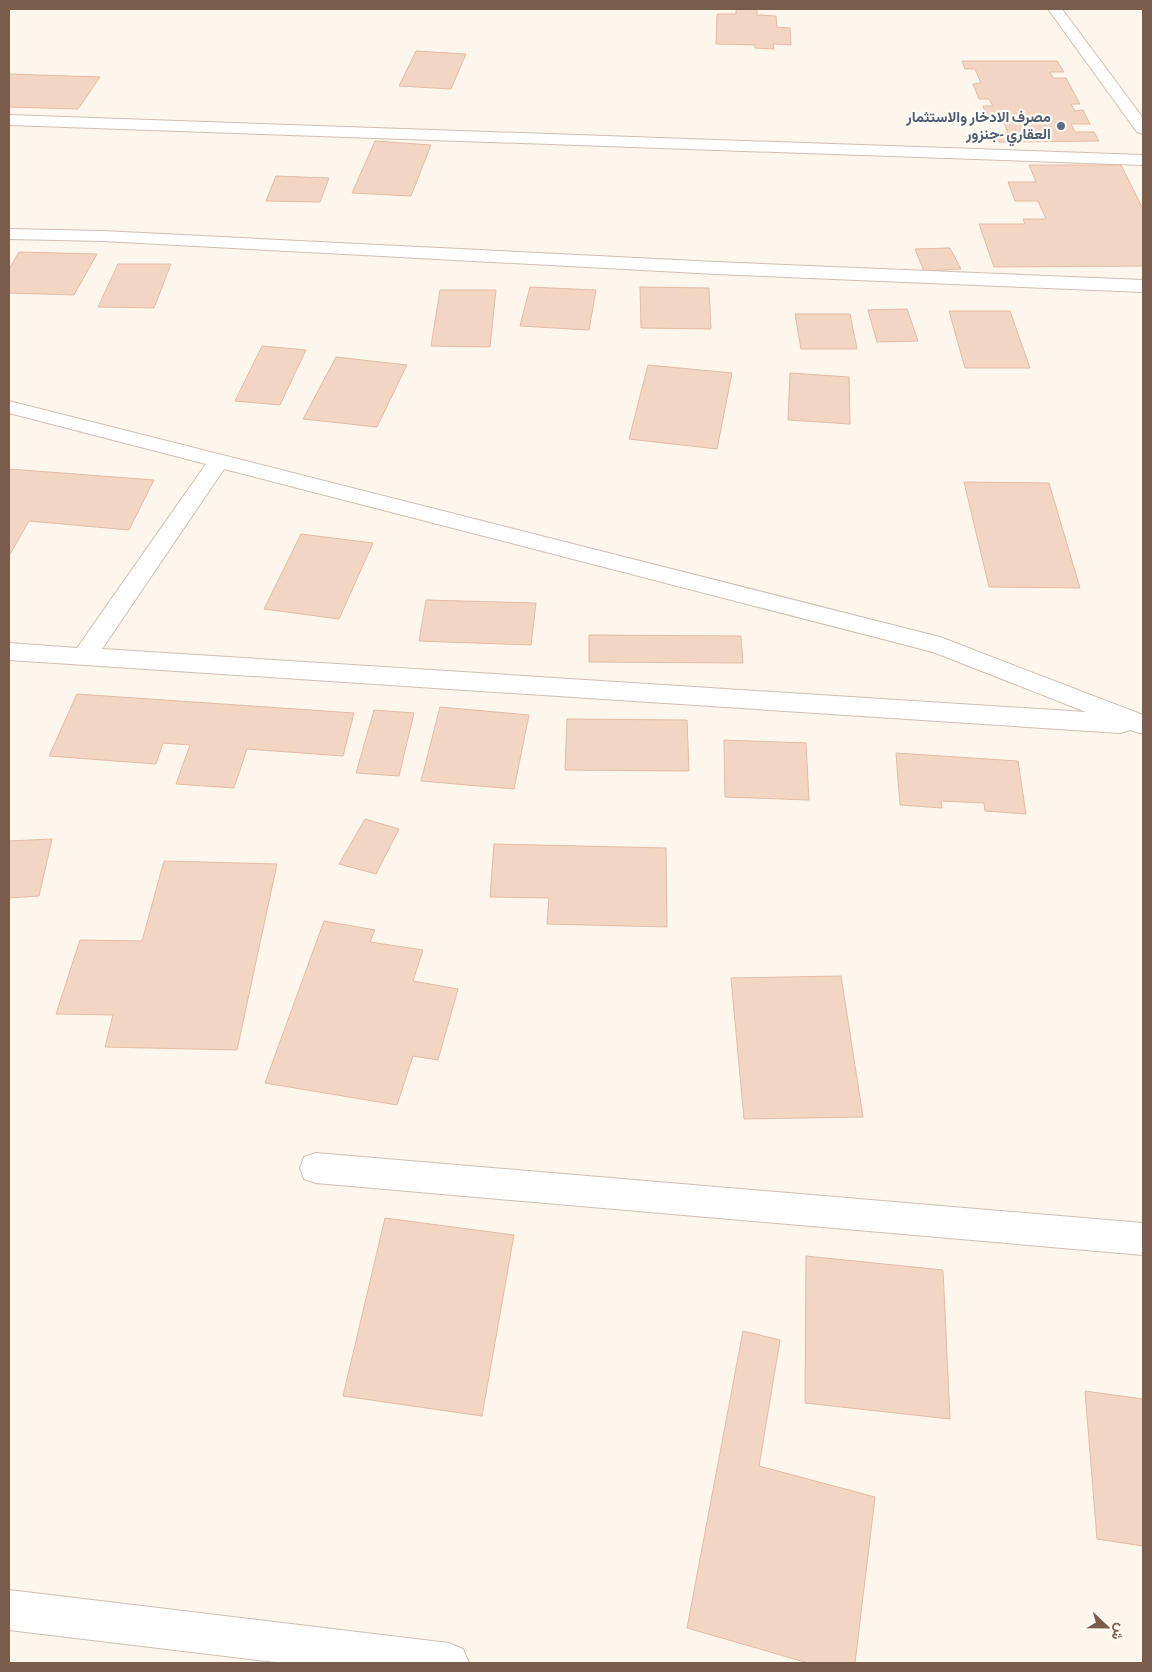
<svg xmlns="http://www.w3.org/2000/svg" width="1152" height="1672" viewBox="0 0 1152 1672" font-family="'Alegreya Sans',Vazirmatn,sans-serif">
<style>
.building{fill:#f3d5c3;stroke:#e6bba3}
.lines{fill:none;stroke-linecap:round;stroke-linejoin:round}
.minor-casing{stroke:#d1beb0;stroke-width:2}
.tertiary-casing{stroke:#d1beb0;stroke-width:2}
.minor{fill:#fff;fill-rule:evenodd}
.tertiary{fill:#fff;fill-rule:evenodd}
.service-dot{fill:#5c6f8a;stroke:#fffaf3;stroke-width:2}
.labels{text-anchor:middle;stroke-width:4.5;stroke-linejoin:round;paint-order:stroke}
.far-service-label{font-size:15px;font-weight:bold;fill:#4e5e75;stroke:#fffaf3;text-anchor:end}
</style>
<rect width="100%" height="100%" fill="#fdf6ec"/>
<path class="building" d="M736 9H757V15L776 16 777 27 790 28 791 45 773 44 774 49 755 48V45L716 44 717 14H736Z
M416 51 466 54 451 89 399 86Z
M962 61H1057L1064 72H1050L1053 78H1066L1080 104H1071L1075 111 1083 110 1090 124H1071L1075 132H1094L1099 141 998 142 994 133H1008L1001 115H986L983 106H993L989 99H979L973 84 981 83 975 69H965Z
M9 74 100 77 78 109 9 107Z
M375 141 431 145 411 196 352 193Z
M1029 165H1121L1143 209V266L994 267 979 224H1025L1023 219H1046L1038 201H1015L1008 182H1036Z
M276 176 329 178 320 202 266 201Z
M950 248 961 269 924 271 915 249Z
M19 252 97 254 74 295 9 293V269Z
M118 264H171L154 308 98 307Z
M530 287 596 290 589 330 520 326Z
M640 287 709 288 711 329 641 328Z
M440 290H496L490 347 431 346Z
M907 309 918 341 877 342 868 310Z
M949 311H1010L1030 368H965Z
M795 314H850L857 349H801Z
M262 346 306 350 280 405 235 401Z
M336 357 407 365 377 427 303 419Z
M648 365 732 373 717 449 629 439Z
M790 373 849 377 850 424 788 420Z
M9 469 154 480 129 530 29 521 9 556Z
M964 482 1049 483 1080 588 989 587Z
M301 534 373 543 339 619 264 609Z
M426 600 536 603 531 645 419 641Z
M589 635 741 636 743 663 589 662Z
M77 694 354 713 343 756 247 749 234 788 176 784 190 745 163 743 156 764 49 756Z
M440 707 529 715 514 789 421 781Z
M374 710 414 713 399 776 356 773Z
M567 719 687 720 689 771 565 770Z
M724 740 806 743 809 800 725 797Z
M896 753 1018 761 1026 814 985 811 984 803 941 801 942 808 900 805Z
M365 819 399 829 376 874 339 864Z
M52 839 39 896 9 898V841Z
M494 844 666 848 667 927 547 924 549 898 490 897Z
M164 861 277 864 237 1050 105 1047 113 1015 56 1014 80 940 142 941Z
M324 921 375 930 370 942 423 950 413 981 458 989 438 1060 413 1056 397 1105 265 1083Z
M841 976 863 1117 744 1119 731 978Z
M385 1218 514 1235 482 1416 343 1396Z
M806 1256 943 1270 950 1419 805 1403Z
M743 1331 780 1340 759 1466 875 1497 855 1663H808L687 1628Z
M1085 1391 1143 1399V1546L1097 1539Z"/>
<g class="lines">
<defs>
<path id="minor" d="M9 115 1143 155V165L9 125Z
M9 229 103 231 716 262 1143 280V292L716 274 103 241 9 239Z
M9 401 940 637 1143 715V734L1130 730 1120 733 9 660V643L77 648 206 464 9 413ZM224 469 933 652 1086 712 102 649Z
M316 1153 1143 1223V1255L316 1183 304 1179 300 1168 304 1157Z
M9 1590 449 1643 463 1649 469 1663H284L9 1630Z"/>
<path id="tertiary" d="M1048 9H1062L1143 118V134L1137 132Z"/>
</defs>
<use href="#minor" class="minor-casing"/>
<use href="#tertiary" class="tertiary-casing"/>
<use href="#minor" class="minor"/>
<use href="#tertiary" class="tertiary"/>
</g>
<circle class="service-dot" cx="1061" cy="126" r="5"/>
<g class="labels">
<g class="far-service-label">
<text x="1051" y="122">مصرف الادخار والاستثمار<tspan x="1051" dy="17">العقاري -جنزور</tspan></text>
</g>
</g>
<rect width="1152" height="1672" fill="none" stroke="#7a5c4d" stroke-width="20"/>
<g transform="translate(1107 1627) rotate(112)" stroke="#fffaf3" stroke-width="4" paint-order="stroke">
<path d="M0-4L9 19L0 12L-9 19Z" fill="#7a5c4d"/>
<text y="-8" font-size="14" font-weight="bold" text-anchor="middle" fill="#7a5c4d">ش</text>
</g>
</svg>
